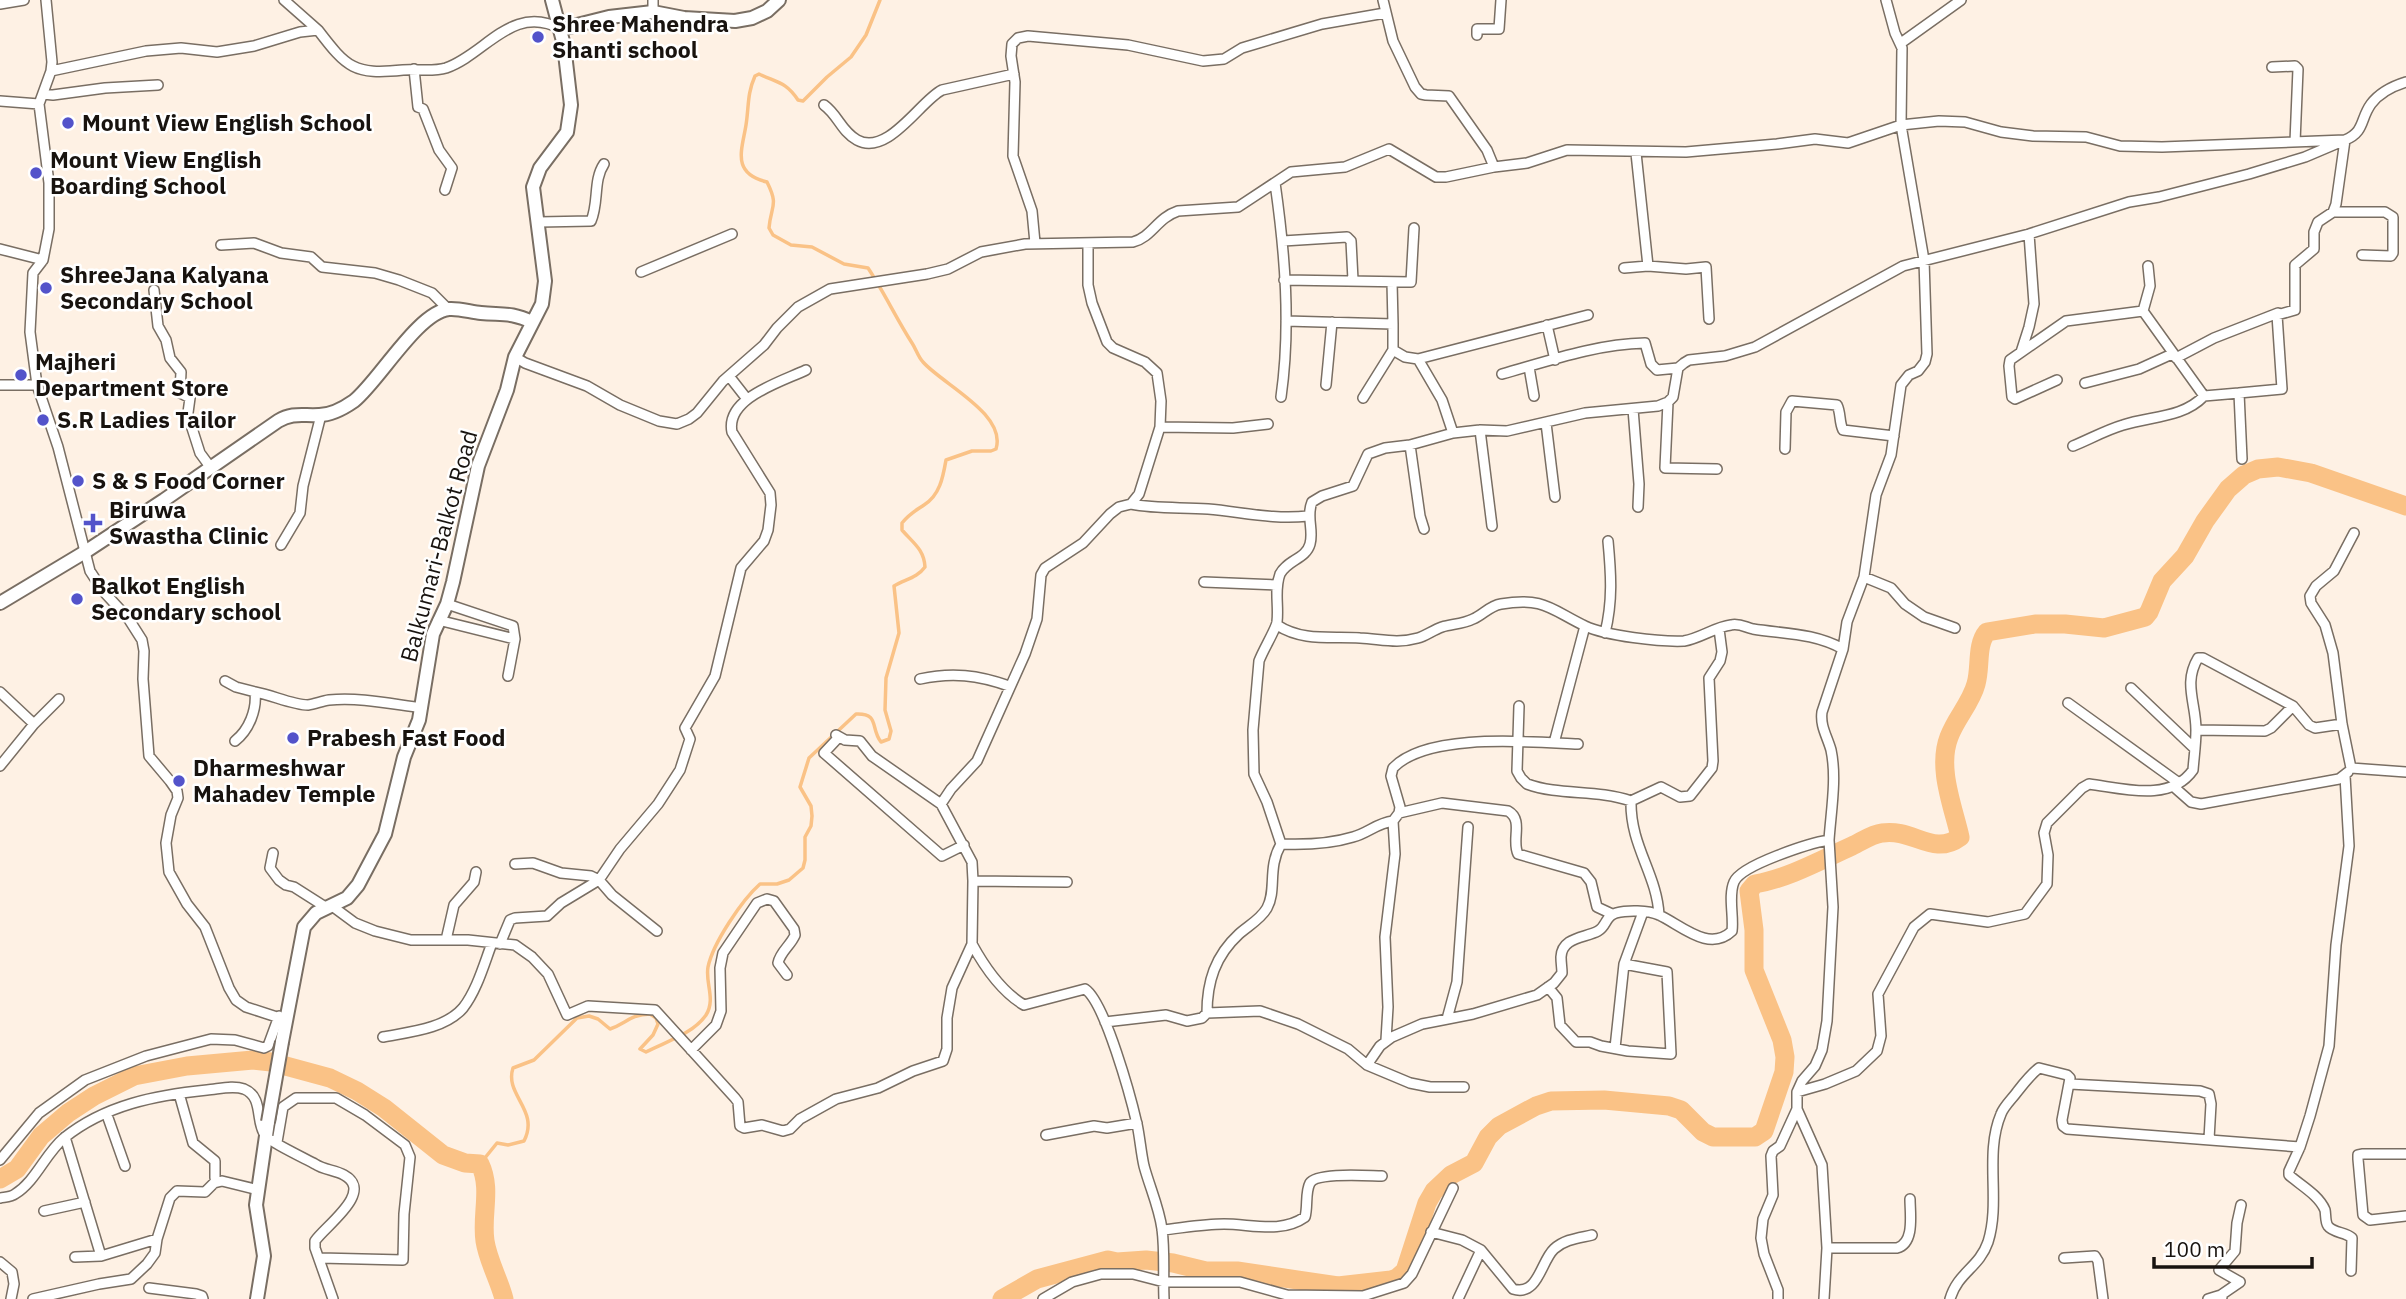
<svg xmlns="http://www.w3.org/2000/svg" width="2406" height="1299" viewBox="0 0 2406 1299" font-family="'IBM Plex Sans',sans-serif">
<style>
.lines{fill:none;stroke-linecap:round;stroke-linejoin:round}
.stream{stroke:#fac286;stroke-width:3.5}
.river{stroke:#fac286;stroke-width:19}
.street-casing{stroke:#796e63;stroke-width:12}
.secondary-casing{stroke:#796e63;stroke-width:16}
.street{stroke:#fff;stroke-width:9}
.secondary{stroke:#fff;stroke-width:12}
.secondary-bridge-casing{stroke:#796e63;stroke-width:16;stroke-linecap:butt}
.secondary-bridge{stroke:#fff;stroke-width:12}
.poi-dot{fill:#5353ca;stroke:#fff;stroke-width:2.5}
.labels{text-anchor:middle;stroke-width:5;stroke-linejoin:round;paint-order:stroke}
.poi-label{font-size:23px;font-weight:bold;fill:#18130f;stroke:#fff;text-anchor:start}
.street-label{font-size:23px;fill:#18130f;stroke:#fff}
</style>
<rect width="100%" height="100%" fill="#fef1e4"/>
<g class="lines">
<path class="stream" d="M480 1164 497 1143 508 1145 524 1141C540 1110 504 1095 513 1068L534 1060 577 1018 589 1016 598 1019 610 1029C627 1023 629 1015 650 1014L656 1018 658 1024 653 1035 640 1049 646 1052C665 1042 693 1034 706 1015 716 999 705 983 708 967 713 943 742 900 760 884H777L789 880 803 868 805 860V837L811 826 812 816 811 806 800 787 809 758 856 714C880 713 870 728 881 742L889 739 891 731 885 710 886 678 899 633 894 586C906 579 917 578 925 567 924 549 913 543 902 530V523C909 514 915 511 924 505 940 495 943 477 946 460L972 451H991L996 449C1007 414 942 384 923 362 918 357 916 349 912 343 896 318 884 292 868 268L844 264 812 247 791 245 773 235 769 228C771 205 779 206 767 182 731 173 742 150 746 125 749 106 747 94 755 76L759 74C778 83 786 82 798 100L803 101 827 77 851 57 866 35 880 0"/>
<path class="river" d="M0 1179 17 1169 41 1136 68 1113 94 1096 134 1076 187 1066 253 1060 271 1062 330 1078 357 1091 384 1108 443 1155 465 1163 480 1164C492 1189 481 1215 485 1241 488 1261 499 1279 504 1299
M1002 1299 1037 1279 1108 1260 1117 1262 1146 1260 1173 1263 1206 1271H1237L1338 1286 1391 1280 1397 1278 1405 1271 1427 1203 1434 1191 1451 1175 1474 1163 1488 1137 1499 1126 1536 1106 1551 1101 1604 1100 1669 1106 1681 1110 1703 1132 1713 1137H1755L1764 1131 1784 1072 1785 1057 1782 1040 1754 970V930L1749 891 1755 884C1789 878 1821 860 1852 846 1861 842 1872 834 1882 833 1913 828 1933 857 1960 837 1953 806 1937 768 1949 737 1956 718 1971 703 1976 684 1981 667 1976 645 1987 632L2035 624H2065L2104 628 2145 617 2149 612 2162 581 2185 556 2205 521 2228 489 2244 475 2258 469 2278 467 2311 473 2406 506"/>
<defs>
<path id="street" d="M46 0 52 62 51 71 39 104 49 183V229L43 260 33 273 30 332 37 385 58 447 90 571 103 591 128 618 142 640 144 651 143 679 149 756 170 781 177 791 178 798 171 815 166 843 169 872 187 904 205 927 229 988 236 1000 246 1007 286 1020
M284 0 318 30
M1383 0 1393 41 1415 87 1421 94 1426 95 1449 96 1487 150 1494 167
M0 4 24 0
M653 12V0
M1477 35V29H1499L1501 0
M1901 43 1961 0
M2272 67 2295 66 2298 69 2295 142
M414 69 418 107 423 109 439 150 452 168 445 190
M51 71 146 51 181 48 217 52 254 46 300 32 318 30C347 68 354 75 403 70 417 69 433 72 446 68 486 54 512 3 561 29
M43 94 53 95 105 88 158 85
M0 101 39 104
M824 105C838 115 841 131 857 140 888 157 921 100 942 90L1014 74
M1636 153 1648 266 1686 269 1706 267 1709 319
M1275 183C1285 253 1291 326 1281 397
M2333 212H2385L2393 217V253L2391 256 2362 255
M539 222 591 221C599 203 593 180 604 164
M1283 241 1347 237 1351 241 1353 280
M1035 243 1032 211 1013 156 1015 82 1011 56 1012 44 1018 38 1028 36 1128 45 1203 61 1224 59 1242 48 1322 24 1385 13
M221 245 254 243 281 253 311 257 322 267 375 273 399 280 432 293 448 309
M0 249 43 260
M2148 266 2150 286 2143 311 2204 396
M1624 268 1648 266
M641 272 732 234
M1284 280 1411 282 1414 228
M154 290 158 326 166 340 170 358 181 372 180 393 190 398 187 420 191 425 200 453 211 468
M1286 321 1393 324 1392 282
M1547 325 1555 360
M1393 350 1405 357 1418 359 1588 315
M2021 352 2029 327 2034 304 2029 234
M515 357 525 363 587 386 620 405 659 421 677 424 689 419 697 413 723 381 764 345 777 328 798 307 830 289 927 274 948 269 981 252 1025 244 1133 242C1152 237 1157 218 1178 211L1238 207 1291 172 1345 167 1389 149 1436 177H1446L1494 167 1527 163 1567 150 1686 152 1777 144 1815 139 1848 143 1901 125 1939 121 1965 122 2001 132 2033 136 2086 137 2120 146 2162 147 2345 140C2365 132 2360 119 2371 104 2380 92 2393 86 2406 82
M2176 358 2214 338 2278 313
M1418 359 1442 400 1453 433
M1529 367 1534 396
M1502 374C1548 361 1596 344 1645 343L1651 364 1657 370 1678 368
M729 376 747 399
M2057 380 2015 399 2012 397 2009 366 2010 360 2066 321 2143 311
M2085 383 2139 369 2172 354
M0 385H37
M1326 385 1332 322
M1363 398 1393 350V324
M1668 402 1665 468 1717 469
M1633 409 1639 484 1638 507
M1546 423 1555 497
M1160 427 1233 428 1268 424
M1480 430 1492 526
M1410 445 1420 516 1424 529
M2073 446C2090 439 2106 430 2123 425 2151 416 2183 418 2204 396L2239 393
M1785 449 1786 412 1792 401 1837 405C1841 413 1839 422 1843 430L1894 436
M1131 504C1156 509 1182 507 1208 509 1242 512 1274 520 1308 516
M2354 533 2334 571 2316 586 2310 596 2311 603 2325 625 2333 653 2342 724 2351 768 2406 772
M281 545 300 513 303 486 321 415
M1864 577 1891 588 1905 604 1924 617 1955 628
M1204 582 1276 585
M447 604 513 626 515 639 508 676
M438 620 515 639
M1277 625C1303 642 1332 636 1360 638 1381 639 1397 644 1418 638 1426 636 1433 630 1442 627 1452 624 1463 624 1473 619 1483 615 1489 606 1501 604 1544 597 1550 609 1585 626 1607 636 1660 642 1684 641 1701 638 1715 627 1731 625 1739 623 1745 627 1753 629 1785 634 1814 633 1843 649
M1605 633C1613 601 1611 573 1608 541
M920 679C952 672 978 675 1009 686
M225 681 236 687 255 692
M2131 688 2195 749
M0 692 34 724 0 766
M2068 703 2179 783
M1519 706 1517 771 1521 778 1527 784C1560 796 1596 789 1631 801L1661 787 1680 797 1690 796 1712 768 1713 761 1709 678 1720 661 1722 652 1719 629
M34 724 59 699
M2196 730 2265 731 2271 728 2293 706
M836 735 845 740 860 741 872 756 941 804
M839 737 824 753 942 856 964 845
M235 741C249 730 257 710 255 692 272 695 293 705 308 705 315 704 322 701 329 700 360 697 391 704 422 708
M1554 743 1585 626
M2345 776 2349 846 2336 945 2329 1046 2310 1116 2300 1147 2289 1171V1175C2300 1185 2319 1195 2325 1210 2326 1214 2325 1222 2328 1226 2333 1233 2346 1232 2352 1238L2351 1271
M2174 787 2191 802 2201 804 2339 779 2348 772
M1631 801C1630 846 1657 874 1659 915
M1399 813 1442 803 1508 811C1524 820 1511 840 1518 854L1584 873 1591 882 1597 907 1612 914
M1281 844C1305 845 1330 844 1353 837 1368 833 1377 823 1393 821
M273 853 270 868 279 880 286 885 294 887 327 908
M515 864 533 863 561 873 591 876 599 880 612 895 657 931
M973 881 1067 882
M332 906 355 923 375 931 411 940H468L515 945 532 957 548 974 567 1015 588 1006 655 1010 735 1098 738 1102 740 1126 744 1128 762 1125 783 1131 790 1129 800 1119 836 1099 878 1088 913 1071 943 1061 947 1049V1018L952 988 972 944 973 881 972 862 941 804 951 789 977 761 1025 654 1037 619 1041 575 1045 568 1083 543 1110 514 1119 507 1131 504 1139 494 1160 427 1161 401 1157 373 1145 362 1113 348 1107 342 1092 303 1088 285V244
M446 940 454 905 474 882 476 872
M500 944 510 920 515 918 547 916 561 903 599 880 620 849 658 804 680 770 690 739 685 728 715 676 741 568 764 541 768 530 771 505 770 493 732 432C725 398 781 382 806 370
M972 944C984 966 1002 992 1024 1005L1085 989C1105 1002 1131 1098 1137 1124 1140 1138 1141 1153 1144 1166 1150 1188 1159 1207 1162 1229 1165 1252 1163 1276 1164 1299
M1548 987 1557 998 1560 1025 1576 1042H1590L1601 1046 1628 1051 1671 1054 1667 972 1624 964
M1207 1013C1207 982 1215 956 1239 934 1248 926 1261 919 1267 908 1277 890 1267 868 1281 844L1267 802 1254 774 1253 730 1259 661C1263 650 1276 629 1277 622 1279 605 1274 590 1280 574 1287 560 1306 559 1310 544 1314 530 1306 517 1312 502L1322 496 1353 486 1368 454 1385 448 1410 445 1453 433 1480 430 1507 431 1585 413 1658 406 1668 402 1673 397 1678 368 1684 363 1689 360 1725 356 1755 347 1903 266 2029 234 2129 202 2159 197 2249 174 2305 157 2345 140 2336 204 2333 212 2318 222 2314 232V249L2295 265V310L2277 315 2282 389 2239 393 2242 459
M1447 1019 1457 982 1468 827
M1105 1022 1166 1015 1187 1021 1202 1018 1207 1013 1260 1011 1298 1024 1348 1049 1367 1065 1410 1083 1430 1087H1464
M383 1037C409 1032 445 1029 463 1008 477 990 484 964 492 943
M1386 1040 1388 1007 1385 937 1395 854 1393 821 1399 813 1400 807 1391 776 1393 768C1427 732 1531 742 1578 744
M1615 1048 1624 964 1643 912
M691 1050 716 1025 721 1011 720 968 723 953 757 903 767 899 774 901 794 929 795 935C791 945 780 952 778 963L787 975
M1367 1065 1380 1046 1392 1037 1422 1024 1473 1014 1537 995 1554 983 1562 973C1562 968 1561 963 1561 957 1562 937 1585 938 1598 931 1607 926 1605 916 1616 913 1627 910 1648 910 1659 915 1681 925 1709 953 1732 931 1734 916 1728 896 1734 882 1741 865 1810 843 1829 840 1831 811 1837 778 1831 750 1827 736 1820 726 1822 712L1843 649 1847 622 1864 577 1876 495 1891 455 1901 385 1909 375 1918 371 1925 362 1927 354 1924 260 1901 125 1902 48 1895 33 1886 0
M2070 1084 2200 1091 2209 1094 2211 1104 2209 1139
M1797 1092 1825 1084 1856 1071 1877 1051 1881 1036 1878 994 1914 927 1930 914 1988 922 2025 914 2047 884 2048 855 2044 833 2047 823 2082 788 2089 784C2122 788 2170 803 2193 770 2194 757 2196 743 2196 730 2196 703 2183 683 2198 658H2203L2293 706 2309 725 2315 728 2342 724
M180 1097 193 1143 215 1161V1178
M107 1115 125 1166
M1046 1135 1094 1126 1107 1128 1137 1123
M65 1137 101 1256
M277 1142 283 1107 296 1098H336L365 1115 405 1145 410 1157 404 1214 403 1260 320 1258
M2406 1154H2363L2358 1155V1159L2363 1215 2370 1220 2406 1216
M0 1160 39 1113 85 1080 146 1056 211 1039 235 1040 264 1048 268 1046 279 1016
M0 1198C5 1197 11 1197 15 1194 36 1181 45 1154 64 1138 105 1105 156 1095 207 1090 219 1089 233 1085 244 1089 264 1097 255 1122 265 1135 268 1141 306 1159 315 1164 324 1170 335 1170 344 1175 375 1192 325 1226 315 1241V1248L333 1299
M44 1211 85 1202
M1162 1230C1182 1228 1203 1224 1224 1224 1251 1224 1281 1234 1305 1217 1308 1207 1305 1192 1310 1183 1317 1172 1369 1176 1382 1176
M1431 1232 1462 1240 1481 1250 1513 1289C1538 1297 1541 1261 1554 1249 1565 1239 1579 1238 1592 1235
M1827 1248H1897C1915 1243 1910 1214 1910 1199
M75 1257 101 1256 157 1239
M2064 1258 2095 1256 2098 1261 2103 1299
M0 1262 12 1272 14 1284 11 1299
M149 1288 196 1294 202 1296 203 1299
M2221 1295 2240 1282 2219 1270 2235 1251 2237 1223 2241 1205
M33 1299 99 1284 131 1279 147 1264 155 1253 157 1239 170 1198 177 1191 205 1192 214 1183 222 1181 259 1190
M1043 1299 1072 1282 1101 1274H1133L1164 1282H1240L1287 1295 1363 1296 1404 1283 1412 1274 1453 1188
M1458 1299 1481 1250
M1778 1299V1290L1764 1254 1761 1238 1763 1219 1773 1195 1771 1156 1773 1151 1780 1146 1797 1109
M1824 1299 1827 1248 1822 1165 1797 1109V1092L1802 1081 1815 1066 1822 1050 1827 1021 1833 907 1829 840
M1950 1299C1958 1272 1979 1268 1988 1242 2001 1201 1984 1154 2001 1114 2004 1106 2012 1099 2017 1092 2024 1083 2030 1075 2039 1068L2067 1075 2070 1078 2062 1120 2063 1126 2067 1129 2300 1147
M2208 1299 2221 1295 2222 1297"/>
<path id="secondary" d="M561 29 609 17 653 12 684 18 735 21 752 18 767 11 779 0
M0 603 85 552 164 500 278 421C293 412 303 416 319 415 331 415 344 408 354 401 379 381 418 312 449 309 458 308 471 312 481 313 502 315 511 312 532 322
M282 1042 304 927 316 913 347 898 358 885 385 834 404 757 419 720 433 634 447 604 453 582 478 466 507 390 515 357 542 304 545 281 533 187 540 168 567 132 571 105 564 45 552 0
M257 1299 264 1256 256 1205 268 1122"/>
</defs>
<use href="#street" class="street-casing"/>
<use href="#secondary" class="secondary-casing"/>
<use href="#street" class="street"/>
<use href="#secondary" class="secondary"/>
<defs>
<path id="secondary-bridge" d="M268 1122 282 1042"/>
</defs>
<use href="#secondary-bridge" class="secondary-bridge-casing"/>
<use href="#secondary-bridge" class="secondary-bridge"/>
</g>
<g class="poi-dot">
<circle cx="538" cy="37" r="7"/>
<circle cx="68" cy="123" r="7"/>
<circle cx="36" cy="173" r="7"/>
<circle cx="46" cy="288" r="7"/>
<circle cx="21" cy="375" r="7"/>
<circle cx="43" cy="420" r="7"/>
<circle cx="78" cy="481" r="7"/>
<path d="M89.5 512.5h7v7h7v7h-7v7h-7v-7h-7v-7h7z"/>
<circle cx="77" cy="599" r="7"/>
<circle cx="293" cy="738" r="7"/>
<circle cx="179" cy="781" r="7"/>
</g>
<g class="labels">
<g class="poi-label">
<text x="552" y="32">Shree Mahendra<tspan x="552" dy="26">Shanti school</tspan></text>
<text x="82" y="131">Mount View English School</text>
<text x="50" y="168">Mount View English<tspan x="50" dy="26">Boarding School</tspan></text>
<text x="60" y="283">ShreeJana Kalyana<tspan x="60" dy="26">Secondary School</tspan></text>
<text x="35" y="370">Majheri<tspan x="35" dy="26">Department Store</tspan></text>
<text x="57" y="428">S.R Ladies Tailor</text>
<text x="92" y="489">S &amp; S Food Corner</text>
<text x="109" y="518">Biruwa<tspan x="109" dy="26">Swastha Clinic</tspan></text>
<text x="91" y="594">Balkot English<tspan x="91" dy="26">Secondary school</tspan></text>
<text x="307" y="746">Prabesh Fast Food</text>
<text x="193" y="776">Dharmeshwar<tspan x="193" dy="26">Mahadev Temple</tspan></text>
</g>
<g class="street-label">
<text transform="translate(439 546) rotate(-75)" y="8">Balkumari-Balkot Road</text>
</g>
</g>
<path d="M2154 1257v10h158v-10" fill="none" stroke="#18130f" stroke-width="3.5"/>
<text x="2164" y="1257" font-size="21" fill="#18130f" stroke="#ffffff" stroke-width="5" paint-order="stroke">100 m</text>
</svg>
